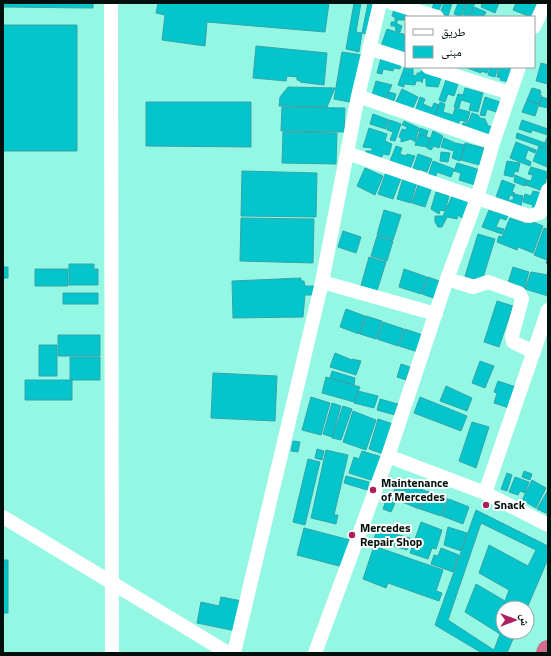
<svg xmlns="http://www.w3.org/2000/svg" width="551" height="656" viewBox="0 0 551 656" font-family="'Titillium Web','Noto Naskh Arabic',sans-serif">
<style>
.building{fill:#04c4cc;stroke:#34a5aa;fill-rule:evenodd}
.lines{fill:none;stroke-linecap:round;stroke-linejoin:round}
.street{stroke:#fff;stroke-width:14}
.highway{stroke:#d26b8e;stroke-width:22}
.poi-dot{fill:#ac205f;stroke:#fff;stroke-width:1.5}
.labels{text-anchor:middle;stroke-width:4;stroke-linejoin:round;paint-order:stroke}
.poi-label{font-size:12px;font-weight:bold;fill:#00110d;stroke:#fff;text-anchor:start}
</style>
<rect width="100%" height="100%" fill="#94f7e3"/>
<path class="building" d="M3 3H93V8L3 7Z
M158 3H329L325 32 207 22 205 46 162 40 165 15 156 13Z
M354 3H361L356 32 362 33 368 3H376L370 35 362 33 359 52 346 49Z
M434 3H442L438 12 432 9Z
M444 3H452L448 16 440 13Z
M458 3H466L461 17 454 14Z
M467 3H475L469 17 463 15Z
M482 3H499L495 13 481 7Z
M516 3H538L531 17 513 10Z
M474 7 486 12 484 16 480 15V17H470Z
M394 9 407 14 404 20H397V24L402 26 400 32 396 31 395 26H391V22H395V17L392 16Z
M3 25H77V151H3Z
M387 29 406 35V54L381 46Z
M256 46 327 53 324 85 300 82 301 81 297 80V77L287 76 286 81 253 78Z
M342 52 363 55 354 103 334 99Z
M381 58 401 64 400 69 394 68 393 71 383 69 382 74 377 73Z
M541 63 548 65V84L536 81Z
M405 66 413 68V76L417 75V73H420L421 71 441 78 438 87 426 86V78H423L422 83 421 81H416L415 85 404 84V87L398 85Z
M468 67H489L487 73 481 71V73L467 68Z
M490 67H498L495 77 488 75Z
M499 67 511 68 518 67 509 82 500 80 501 78 497 77Z
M446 80 458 84 454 96 448 94 445 102 439 100Z
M376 81 392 85 384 101 372 95Z
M288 87 335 88 327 107 279 106 280 97Z
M465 88 483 93 478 112 469 110 471 103 461 100 459 108 454 107 458 94 463 95Z
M532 88 540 90 541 93 540 95 542 96 539 104 527 100Z
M402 89 418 97 411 112 395 104Z
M389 92 396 94 392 107 385 104Z
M420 97 425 99 423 104 432 108 434 103 439 105 433 121 414 114Z
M485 97 506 104 502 114 487 109 485 116 480 115Z
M542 97 548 99V108L539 106Z
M527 100 539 104 535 116 522 112Z
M146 102H251V147L146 146Z
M440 102 445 104 443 112 453 115 455 108 470 112 467 122 460 120 458 125 434 121Z
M282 107 345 108 344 132 281 131Z
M472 113 478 115 480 118 485 119 488 126 496 127 492 140 467 129V126L462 125 463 123H468Z
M373 114 389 120 386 129 370 124Z
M390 120 401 124 395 141 390 140 393 132 387 130Z
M522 120 548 129V149L516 138 517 133 545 143 548 135 532 130 531 133 519 129Z
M404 121 419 128 415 142 411 139 401 142V138L399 137 402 129 406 130 407 127 402 125Z
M369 128 387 134 385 141 392 144 389 155 383 154 382 157 365 158 366 151H372V148L363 147Z
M420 128 428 131 426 137 419 134Z
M433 131 443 136 439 148 434 146 431 150 427 148Z
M283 132 337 133 336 164 282 163Z
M419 134 430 138 427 147 415 145Z
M444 138 455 143 465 145 460 161 452 158 454 151 441 147Z
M516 142 536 150 535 153 528 150 525 159 531 162 530 166 510 158Z
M465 143 484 148 480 165 461 160Z
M396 146 402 148 400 154 406 156 407 154 415 156 410 169 390 161Z
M539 146 548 150 547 167 533 161Z
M441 152 450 153 448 162 440 161Z
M418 154 432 159 427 172 419 169 418 174 412 171Z
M433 161 454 169 451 177 437 172 435 179 428 176Z
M507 161 520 163 518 172 515 171 513 177 504 175Z
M457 163 480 170 475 185 459 180 461 173 454 171Z
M531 167 548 172 543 191 526 185 527 180 531 181 533 175 528 174Z
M365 168 383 176 375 195 357 186Z
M242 171 317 173 316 217 241 216Z
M386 172 401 178 393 199 378 194Z
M515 175 527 180 525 186 514 182Z
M403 178 417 182 411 203 397 199Z
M502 180 515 185 512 192 515 193 513 196 510 195 508 202 496 197Z
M419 182 432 187 425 207 412 203Z
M533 191 542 193 538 210 532 209 533 205 523 202 525 194 531 196Z
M436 192 449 196 445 211 440 210 439 214 431 209Z
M514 194 523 196 521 206 508 208 510 200H513Z
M452 196 473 203 463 219 458 215 457 219 447 217 442 227H438L435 222V216H443Z
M384 210 401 215 393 240 377 235Z
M489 210 496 213 497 210 508 215 506 220 500 218 496 227 504 229 502 234 482 227Z
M241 218 314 219 313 263 240 261Z
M510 218 527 224 528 220 543 226 533 253 518 247 517 250 497 242 499 236 502 237Z
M544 228 548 229V264L546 263 547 260 534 255Z
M343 231 361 237 356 253 338 247Z
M478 234 495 239 482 281 465 276Z
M377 236 393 241 387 261 371 256Z
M369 257 386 262 376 294 360 289Z
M69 264H94V269H98V285H69Z
M3 267H8V278H3Z
M513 267 529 272 524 289 508 283Z
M35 269H68V286H35Z
M404 269 427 277 421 294 399 287Z
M531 272 548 275V296L525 289Z
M428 277 445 283 439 300 422 294Z
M301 278V281H304L305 286H316V295H305L303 317 233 318 232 281Z
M63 293H98V304H63Z
M497 301 513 306 499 347 484 342Z
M346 309 365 316 359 334 340 327Z
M366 316 382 321 376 339 360 334Z
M383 322 404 329 398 346 377 339Z
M405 329 426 336 421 353 399 346Z
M58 335H100V356H58Z
M39 345H57V376H39Z
M335 353 352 360V359L361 361 356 375 330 367Z
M70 357H100V380H70Z
M480 361 494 366 485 388 472 383Z
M401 364 410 367 406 380 397 377Z
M332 371 355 378 354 385 330 378Z
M213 373 277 376 275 421 211 418Z
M326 377 360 387 354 402 322 393Z
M25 380H72V400H25Z
M498 381 516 387 509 408 494 403 497 393 494 392Z
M446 386 472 398 467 411 440 401Z
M358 391 378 396 374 408 354 403Z
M311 397 330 403 321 435 302 430Z
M420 397 467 416 461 431 414 413Z
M380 399 398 404 395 415 377 410Z
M332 403 341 406 332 437 323 434Z
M343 406 352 409 341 440 332 438Z
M353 411 376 420 366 450 343 442Z
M378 419 393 424 383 454 369 449Z
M472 422 489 427 476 468 459 461Z
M293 441 300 442 298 452 291 451Z
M317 449 324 451 322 460 315 458Z
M326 450 348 455 334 515H338L336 524 311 518Z
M362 451 382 457 374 481 349 473 354 457 359 459Z
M308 459 320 462 305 525 293 522Z
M524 471 532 474 530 480 522 477Z
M507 473 512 475 507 491 501 489Z
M346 476 369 482 367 490 344 483Z
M515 477 529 482 525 493 520 491 518 495 509 492Z
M398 480 407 483 400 502 391 499Z
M532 480 546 488 536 508 522 500Z
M407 484 426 491 419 509 400 501Z
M548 490V514L537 509Z
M427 491 448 499 441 516 420 509Z
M449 499 469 507 463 524 442 516Z
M386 500 395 503 391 512 383 509Z
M476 510 548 546V559L527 608H503V632H516L507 653H482L435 625ZM481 523 536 550 528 566 489 545 479 573 509 590 505 601 476 584 465 612 500 634 494 650 448 620Z
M421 522 442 530 436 549 432 548 428 559 410 553Z
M448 527 467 533 461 551 444 545Z
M304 528 350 540 343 567 297 555Z
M377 529 388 532 385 543 374 539Z
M388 532 410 538 407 550 385 544Z
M374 546 443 570 436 591 442 593 439 601 388 583 386 588 363 579Z
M441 548 459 555 453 572 431 564 434 555 438 556Z
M3 560H8V613H3Z
M221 597 242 601 236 631 197 623 201 602 219 606Z"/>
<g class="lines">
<path class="street" d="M111 3 112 653
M392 3 437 17
M534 27 545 3
M369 48 406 60
M428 67 510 93
M358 96 493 143
M347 153 529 216 540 213 548 190
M447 279 473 287 488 282 519 293 522 299 512 336 513 342 534 352
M322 282 436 314
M388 456 485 493 548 525
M485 493 548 310
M3 517 228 653
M234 653 322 282 358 96 380 3
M315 653 388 456 447 279 477 198 493 143 519 67"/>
<path class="highway" d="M547 653 548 651"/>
</g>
<g class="poi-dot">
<circle cx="373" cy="490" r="4"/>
<circle cx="486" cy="505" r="4"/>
<circle cx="352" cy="535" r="4"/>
</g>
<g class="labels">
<g class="poi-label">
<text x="381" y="487">Maintenance<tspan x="381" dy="14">of Mercedes</tspan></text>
<text x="494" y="509">Snack</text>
<text x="360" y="532">Mercedes<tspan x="360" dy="14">Repair Shop</tspan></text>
</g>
</g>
<rect width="551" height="656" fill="none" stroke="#00110d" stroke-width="8"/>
<rect x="405" y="16" width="130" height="52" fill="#ffffff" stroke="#99a09e"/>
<rect x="413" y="29" width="20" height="6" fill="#ffffff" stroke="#99a09e"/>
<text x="441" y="36" font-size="12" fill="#00110d">طريق</text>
<rect x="413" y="46" width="20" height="12" fill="#04c4cc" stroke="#99a09e"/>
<text x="441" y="56" font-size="12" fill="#00110d">مبنى</text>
<g transform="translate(515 620) rotate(90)"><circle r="19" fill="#ffffff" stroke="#99a09e"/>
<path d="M0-3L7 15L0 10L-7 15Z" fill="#ac205f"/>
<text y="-6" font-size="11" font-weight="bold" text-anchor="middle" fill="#00110d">ش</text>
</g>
</svg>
